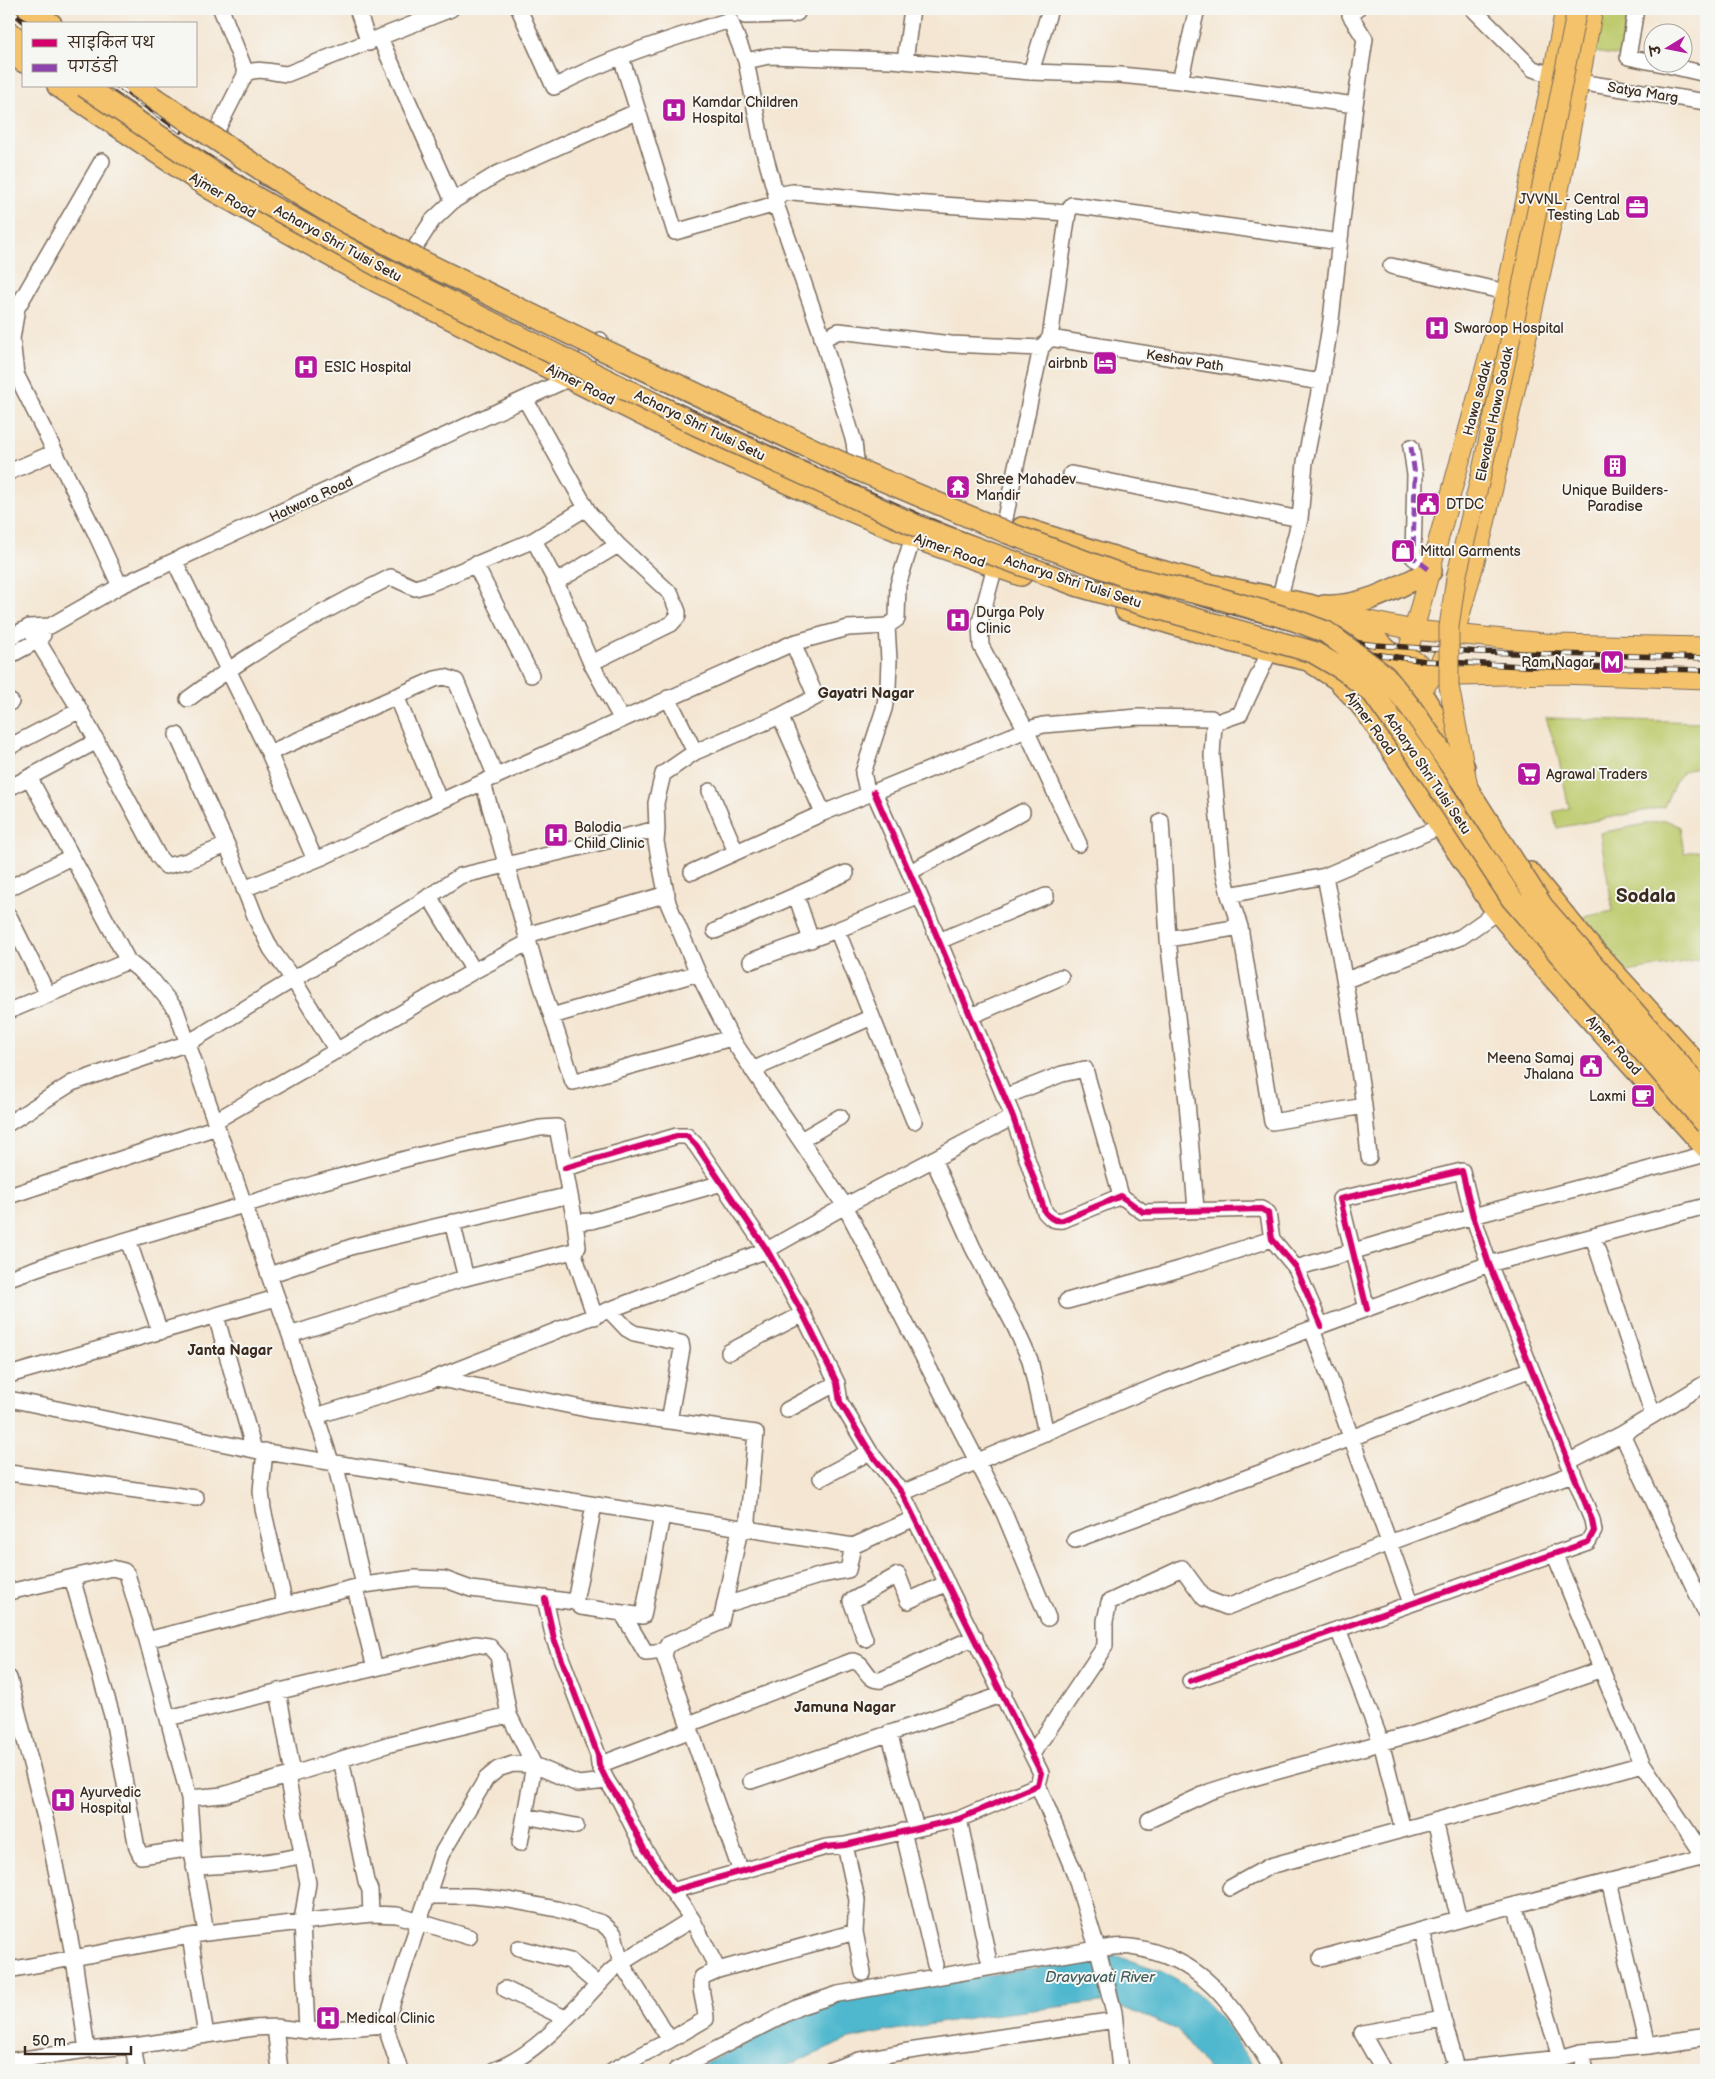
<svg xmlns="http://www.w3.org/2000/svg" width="1715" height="2079" viewBox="0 0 1715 2079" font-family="'Balsamiq Sans','Playpen Sans Deva',sans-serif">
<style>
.green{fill:#beca6c;stroke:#7c7a45}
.water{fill:#50b8ce;stroke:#467176}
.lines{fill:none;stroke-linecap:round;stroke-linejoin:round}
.minor-casing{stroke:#7c6c5d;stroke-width:18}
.major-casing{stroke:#7c6c5d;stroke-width:21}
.highway-casing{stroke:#7c6c5d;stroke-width:24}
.minor{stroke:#fff;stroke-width:15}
.major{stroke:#f4c26a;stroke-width:19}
.highway{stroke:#f4c26a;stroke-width:21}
.rail-casing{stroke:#3b2a1e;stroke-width:5.5}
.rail{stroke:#f6f6f2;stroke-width:4;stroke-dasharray:11;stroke-linecap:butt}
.major-bridge-casing{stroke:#7c6c5d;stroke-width:21;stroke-linecap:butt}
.highway-bridge-casing{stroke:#7c6c5d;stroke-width:24;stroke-linecap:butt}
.major-bridge{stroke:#f4c26a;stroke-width:19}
.highway-bridge{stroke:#f4c26a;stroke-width:21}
.quiet{stroke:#8e44ad;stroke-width:5;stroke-dasharray:10 5;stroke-linecap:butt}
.cycleway-casing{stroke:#f6f6f2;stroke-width:9}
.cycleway{stroke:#d6006c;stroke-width:6}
.labels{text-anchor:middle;stroke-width:4;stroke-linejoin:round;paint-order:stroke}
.street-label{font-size:14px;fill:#3b2a1e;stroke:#f6f6f2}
.poi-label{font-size:14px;fill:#3b2a1e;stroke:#f6f6f2;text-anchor:start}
.neighbourhood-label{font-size:15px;font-weight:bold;fill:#3b2a1e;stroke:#f6f6f2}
.water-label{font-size:15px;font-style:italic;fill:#425c5c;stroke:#f6f6f2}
.district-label{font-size:19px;font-weight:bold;fill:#3b2a1e;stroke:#f6f6f2}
</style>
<rect width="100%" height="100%" fill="#f6f6f2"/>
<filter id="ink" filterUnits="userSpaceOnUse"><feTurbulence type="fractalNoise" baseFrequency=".02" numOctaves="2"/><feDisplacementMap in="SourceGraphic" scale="10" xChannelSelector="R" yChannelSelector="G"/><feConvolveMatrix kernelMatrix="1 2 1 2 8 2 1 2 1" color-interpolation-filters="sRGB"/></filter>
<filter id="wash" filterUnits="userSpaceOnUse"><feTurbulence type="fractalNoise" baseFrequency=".0096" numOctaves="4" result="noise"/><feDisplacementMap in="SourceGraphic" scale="20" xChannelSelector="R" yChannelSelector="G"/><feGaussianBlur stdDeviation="1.12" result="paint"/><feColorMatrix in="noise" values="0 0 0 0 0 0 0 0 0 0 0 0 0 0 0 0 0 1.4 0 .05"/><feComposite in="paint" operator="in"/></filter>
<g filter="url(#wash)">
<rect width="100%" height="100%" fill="#f4e6d2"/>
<path class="green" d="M1602 9H1629L1619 56 1594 52Z
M1546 718 1706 722V769L1701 770 1698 766 1683 772 1675 782 1664 807 1557 828 1553 812 1569 808 1557 751Z
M1666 820 1680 827 1684 853 1706 849V921L1701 923 1706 958 1622 973 1573 919 1613 911 1600 833Z"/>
<path class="water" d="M1105 1952C1126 1960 1159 1968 1178 1980 1212 2001 1235 2037 1255 2070H1209L1176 2029 1119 2006 1100 2002 983 2016 888 2031 850 2039 778 2070H692L823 2005 873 1992 1035 1968Z"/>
</g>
<g filter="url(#ink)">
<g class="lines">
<defs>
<path id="minor" d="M221 9 246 73
M357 9 369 43
M519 9 554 87C610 57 670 39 730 20L746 61 762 144 776 195V204L820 330 854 442 856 460
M1473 9 1533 69 1579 82 1706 102
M1636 9 1628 57 1652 62
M745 16 792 15 797 13 798 9
M380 38 453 201
M621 57 638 111
M746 61 769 56 891 60 1031 72 1120 75 1180 81 1355 105
M905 61 912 9
M1654 62 1706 74
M1031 72 1050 9
M1180 81 1197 9
M216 132 246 73C262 67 272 73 287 74L451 9
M102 161 17 308 12 339 16 374 96 534 120 586
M776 195 793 192 896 202 1068 213 1050 338 1041 348
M1068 213 1072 205 1340 242
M414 249 432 221 453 201 497 174 638 111 675 232 776 204
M1391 266 1506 292
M1050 338 1321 382
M822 339 839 331 951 344 1041 348 1004 523
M525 399 589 513 618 545 671 594 678 612V616L671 624 591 663
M1411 447 1415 475 1413 557 1431 571
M9 472 55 452
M1071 474 1300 519
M586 508 534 540 556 582 591 663 622 720
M175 562 269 753
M475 564 531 675
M995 566 980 622 981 646 1026 730 1043 725 1138 717 1211 718 1214 723 1212 756 1223 869 1229 895
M556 582 618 545
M1279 600 1300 519 1305 462 1321 382 1331 320 1355 105 1365 39 1350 15 1357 9
M29 627 80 710 158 856 166 866 187 861 227 845 257 921 271 949 293 979 337 1051
M9 638 29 627 50 626 120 586 570 378 600 340
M9 656 37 641 43 635
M396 696 440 802
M668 698 695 752
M188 699C252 651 319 612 391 577L415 588 429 584 534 540
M9 703 11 702
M780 716 816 697 793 643
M1214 723 1240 714 1270 651
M177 735 227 845
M9 747 80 710
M29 777 128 961 153 981 176 1010 290 1335 331 1462
M483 783 536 968 573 1082 731 1038
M9 788 97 741
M710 791 736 852
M874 792 922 901 1013 1117 1045 1212C1051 1219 1054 1221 1063 1220L1121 1196 1143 1212 1261 1209 1268 1213 1272 1239 1296 1268 1321 1326
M868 795 863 773 884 709 888 688 889 660 887 626
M823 813 1026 730 1079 844
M1161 821 1168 939 1187 1102 1196 1209
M315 860 269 753 435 679 445 677 456 681 496 777
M692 872 823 813 780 716 695 752 663 774 656 803 657 829 656 842 668 903 698 973 731 1038 845 1206 1004 1513 1048 1618
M910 872 1022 812
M1325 876 1442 826
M9 888 71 857
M244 889 325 856 421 810 793 643 848 628 887 626 897 619 898 585 913 537
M796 895 811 940
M9 916 48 995
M837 930 914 1121
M715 931 846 873
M527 935 667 894
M1168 939 1240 927 1229 895 1325 876C1340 953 1354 1029 1364 1106L1272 1122 1240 927
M939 941 1046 896
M751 961 837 930 920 896
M474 971 529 942
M1346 980 1461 937 1498 911
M9 1011 128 961
M552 1016 698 973
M971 1016 1061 977
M752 1070 872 1017
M1004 1097 1062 1074 1085 1069 1121 1196
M1364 1106 1369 1157
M215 1121 474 971 429 896
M9 1123 72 1083 188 1043 413 907 460 876 657 829
M801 1140 840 1117
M933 1159 973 1248 1014 1325 1030 1360 1046 1433
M9 1196 217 1127
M452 1222 466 1278
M1593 1237 1653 1415
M128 1240 160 1332
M573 1251 595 1317
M1296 1268 1473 1216 1706 1154
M269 1275 354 1246 570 1195
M9 1278 57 1261 317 1183 420 1155 540 1128 557 1127 575 1222 591 1221 722 1183
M1067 1301 1180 1269 1272 1239
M609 1310 627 1329 634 1333 681 1343 682 1349 669 1421
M216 1316 254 1450
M1312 1329 1411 1603
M290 1335 461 1279 573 1251 578 1247 575 1222
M729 1352 803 1314
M9 1375 276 1298
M436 1378 591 1410 756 1433 747 1530
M9 1399 254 1450 853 1546 915 1518
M787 1410 837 1383
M316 1416 426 1382 609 1310 767 1250 845 1206 1013 1117
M1622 1434 1706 1613
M265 1451 261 1491 263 1509 285 1605
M1568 1462 1622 1434 1706 1383
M335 1463 364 1585
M9 1473 196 1498
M821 1478 870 1452
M902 1493 1161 1384 1489 1264 1706 1206
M740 1529 721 1622 667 1645 664 1656 741 1872
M1075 1540 1265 1471 1531 1369
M1554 1553 1621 1717 1643 1764 1706 1859
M72 1578 113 1719 137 1848 141 1856 192 1848
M355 1588 375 1668
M9 1592 112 1568 124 1571 127 1574 147 1640 364 1585 415 1578 444 1579 471 1589 575 1602 594 1505
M545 1599 554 1639 598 1755 599 1765 607 1781 620 1801 644 1849 672 1891 826 1847 845 1845 959 1819 1038 1785 1041 1773 902 1493 870 1452 840 1402 837 1383 803 1314 767 1250 696 1145 687 1136H677L565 1168
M575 1602 581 1607 643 1616 662 1516
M725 1605 822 1575 848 1570 853 1546
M622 1613 646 1653 664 1651
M1338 1629 1381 1742 1403 1830
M865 1639 851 1601 898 1575 908 1601 947 1583
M147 1640 189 1798 193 1857 206 1933
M9 1678 48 1830 74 1959 87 2050
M1190 1681 1588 1542 1594 1531 1592 1520 1489 1264 1473 1216 1462 1171 1340 1199 1367 1309
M278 1691 293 1774
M509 1715 534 1765 520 1843
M168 1718 475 1644 489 1646 498 1656 509 1715 390 1744 287 1776
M689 1724 852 1661C866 1661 865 1682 881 1680L975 1637
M889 1733 916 1828
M1032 1754 1105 1646V1621L1109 1602 1182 1568 1204 1598 1227 1607 1389 1543 1572 1474
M341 1759 366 1881 370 1890 371 1914
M599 1765 691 1730
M751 1781 1004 1694
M1038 1785 1074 1872 1099 1954 1114 2012 1120 2070
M525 1816 576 1826
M959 1819 988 1957
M1149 1820 1209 1792 1246 1780 1431 1729 1602 1669
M1435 1821 1459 1920
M903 1831 935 1965
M845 1845 857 1900 855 1932 863 1973
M194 1867C231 1865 267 1864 303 1855
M1609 1881 1648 2046
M1230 1888 1270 1866 1643 1764
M428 1896H473L509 1900 557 1909 602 1923 614 1934 621 1963 670 2040
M1515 1905 1560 2058
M692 1919 718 1970
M1422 1930 1443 2019 1457 2068
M190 1936 206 2035
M519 1948 570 1961 598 1985
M1321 1958 1480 1914 1705 1857 1706 1862
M9 1970 206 1933 371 1914 397 1915 469 1937
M505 1989 565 2018
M275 2027 280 2070
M307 2031 385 2025
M133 2046 137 2070
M1581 2052 1585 2070
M9 2061 87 2050 141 2045 253 2028 275 2027 307 2031 302 1921 308 1883 287 1776 223 1795 189 1798
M400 2070 385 2025 441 1855 486 1779 498 1769 513 1764 534 1765 578 1784 607 1781
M494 2070C537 2056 579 2004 611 1971L621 1963 692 1919 672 1891
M613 2070 670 2040 706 2019C706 2006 698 1988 702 1977L718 1970 855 1932
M676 2070 799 2007 838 1994 1097 1949C1108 1948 1121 1945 1131 1947 1208 1958 1236 2011 1273 2070
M831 2070 859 2060 902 2052 1115 2020
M1383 2070 1362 2033 1443 2019
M1449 2070 1560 2058 1581 2052 1648 2046 1706 2037"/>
<path id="major" d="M1345 616 1414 630 1554 644 1706 647
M1407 656 1434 674 1459 676 1559 674 1706 679
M1397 677 1404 666 1506 292 1553 74 1565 9
M1387 737 1434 674 1455 633 1483 532 1512 404 1560 185 1593 9"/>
<path id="highway" d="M29 9 51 24
M9 32 24 44
M9 51 24 62
M58 86 211 189 376 281 689 438 823 499 918 539 1021 575
M1022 528 1132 563 1212 585 1309 605 1343 616 1372 636 1404 666 1441 725 1464 767
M1324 606C1363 608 1397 587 1431 571
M1126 610 1230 641 1308 660 1337 679 1357 700 1371 718 1491 903 1540 963 1706 1148
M1530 873 1586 942 1706 1074"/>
</defs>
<use href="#minor" class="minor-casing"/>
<use href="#major" class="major-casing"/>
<use href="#highway" class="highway-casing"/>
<use href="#minor" class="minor"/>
<use href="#major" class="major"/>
<use href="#highway" class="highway"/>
<defs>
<path id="rail" d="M9 9 27 24
M103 86 160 126 296 213 420 278 642 388 794 459 920 516 1006 551 1083 579 1330 648 1426 661 1523 666 1706 670
M118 86 181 131
M261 182 439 279
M515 317C712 413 909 510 1117 581
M1194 602 1333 640 1376 645 1480 652 1706 658"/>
</defs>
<use href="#rail" class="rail-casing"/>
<use href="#rail" class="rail"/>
<defs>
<path id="major-bridge" d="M1468 787 1449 686V627L1456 578 1481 475 1522 286 1577 9"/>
<path id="highway-bridge" d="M84 86 220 177 269 205 384 269 697 425 919 527 1079 586 1313 652 1344 670 1373 693 1420 759 1512 899 1706 1124
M136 86 289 188 342 220 415 258 587 342 842 463 1008 533 1125 576 1218 598 1294 620 1326 632 1385 676 1411 708 1468 790 1542 906 1706 1095"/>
</defs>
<use href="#major-bridge" class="major-bridge-casing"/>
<use href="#highway-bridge" class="highway-bridge-casing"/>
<use href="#major-bridge" class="major-bridge"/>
<use href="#highway-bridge" class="highway-bridge"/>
<path class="quiet" d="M1411 447 1415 475 1413 557 1431 571"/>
<defs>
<path id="cycleway" d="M874 792 922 901 1013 1117 1045 1212C1051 1219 1054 1221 1063 1220L1121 1196 1143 1212 1261 1209 1268 1213 1272 1239 1296 1268 1321 1326
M545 1599 554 1639 598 1755 599 1765 607 1781 620 1801 644 1849 672 1891 826 1847 845 1845 959 1819 1038 1785 1041 1773 902 1493 870 1452 840 1402 837 1383 803 1314 767 1250 696 1145 687 1136H677L565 1168
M1190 1681 1588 1542 1594 1531 1592 1520 1489 1264 1473 1216 1462 1171 1340 1199 1367 1309"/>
</defs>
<use href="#cycleway" class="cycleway-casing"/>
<use href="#cycleway" class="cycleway"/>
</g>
</g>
<defs>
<symbol id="hospital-square" viewBox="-11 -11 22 22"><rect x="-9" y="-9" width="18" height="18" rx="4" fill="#b5179e" stroke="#f6f6f2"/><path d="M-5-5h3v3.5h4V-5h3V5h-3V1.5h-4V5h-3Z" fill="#fff"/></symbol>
<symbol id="office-square" viewBox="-11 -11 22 22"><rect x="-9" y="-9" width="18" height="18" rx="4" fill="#b5179e" stroke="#f6f6f2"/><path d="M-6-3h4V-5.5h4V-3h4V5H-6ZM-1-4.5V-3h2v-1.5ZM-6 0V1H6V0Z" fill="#fff"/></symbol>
<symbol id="hotel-square" viewBox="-11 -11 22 22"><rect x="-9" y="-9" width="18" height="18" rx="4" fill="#b5179e" stroke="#f6f6f2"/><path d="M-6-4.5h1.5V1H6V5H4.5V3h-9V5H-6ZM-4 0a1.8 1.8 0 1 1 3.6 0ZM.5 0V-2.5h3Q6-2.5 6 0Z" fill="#fff"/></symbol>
<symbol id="building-square" viewBox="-11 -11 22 22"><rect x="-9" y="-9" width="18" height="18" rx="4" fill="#b5179e" stroke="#f6f6f2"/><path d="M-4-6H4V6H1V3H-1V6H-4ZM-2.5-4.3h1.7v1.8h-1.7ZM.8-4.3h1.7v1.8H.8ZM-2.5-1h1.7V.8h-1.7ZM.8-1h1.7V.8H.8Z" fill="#fff"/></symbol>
<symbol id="temple-square" viewBox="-11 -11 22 22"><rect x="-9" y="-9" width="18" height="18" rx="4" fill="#b5179e" stroke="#f6f6f2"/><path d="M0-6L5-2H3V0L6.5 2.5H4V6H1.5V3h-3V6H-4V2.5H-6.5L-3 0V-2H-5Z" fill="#fff"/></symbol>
<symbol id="civic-square" viewBox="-11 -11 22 22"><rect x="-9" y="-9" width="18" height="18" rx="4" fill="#b5179e" stroke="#f6f6f2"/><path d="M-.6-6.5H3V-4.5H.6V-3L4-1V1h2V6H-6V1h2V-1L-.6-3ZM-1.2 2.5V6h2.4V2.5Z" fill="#fff"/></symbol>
<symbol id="shop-square" viewBox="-11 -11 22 22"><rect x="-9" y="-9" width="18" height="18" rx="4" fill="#b5179e" stroke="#f6f6f2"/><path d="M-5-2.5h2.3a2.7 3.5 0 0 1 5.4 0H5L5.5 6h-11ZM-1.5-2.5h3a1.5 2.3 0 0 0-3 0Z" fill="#fff"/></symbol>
<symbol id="metro-square" viewBox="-11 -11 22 22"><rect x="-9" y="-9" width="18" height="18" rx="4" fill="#b5179e" stroke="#f6f6f2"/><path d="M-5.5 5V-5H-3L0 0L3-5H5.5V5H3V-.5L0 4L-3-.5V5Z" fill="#fff"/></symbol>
<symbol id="supermarket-square" viewBox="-11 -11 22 22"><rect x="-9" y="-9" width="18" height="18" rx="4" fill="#b5179e" stroke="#f6f6f2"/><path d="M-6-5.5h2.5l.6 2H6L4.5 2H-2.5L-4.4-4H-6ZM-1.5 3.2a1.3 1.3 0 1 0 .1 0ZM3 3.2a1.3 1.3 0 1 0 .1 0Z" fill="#fff"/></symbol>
<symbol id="cafe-square" viewBox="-11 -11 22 22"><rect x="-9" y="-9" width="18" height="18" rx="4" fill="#b5179e" stroke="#f6f6f2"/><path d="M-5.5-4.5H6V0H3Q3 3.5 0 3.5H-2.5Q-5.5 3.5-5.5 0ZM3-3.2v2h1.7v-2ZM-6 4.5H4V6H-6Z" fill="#fff"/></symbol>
</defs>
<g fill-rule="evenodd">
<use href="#hospital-square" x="660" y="96" width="28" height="28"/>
<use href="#office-square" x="1623" y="193" width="28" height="28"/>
<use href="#hospital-square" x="1423" y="314" width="28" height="28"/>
<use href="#hotel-square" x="1091" y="349" width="28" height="28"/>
<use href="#hospital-square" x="292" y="353" width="28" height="28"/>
<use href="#building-square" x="1601" y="452" width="28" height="28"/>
<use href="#temple-square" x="944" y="473" width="28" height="28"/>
<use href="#civic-square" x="1414" y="490" width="28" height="28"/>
<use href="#shop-square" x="1389" y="537" width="28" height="28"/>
<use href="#hospital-square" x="944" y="606" width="28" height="28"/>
<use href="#metro-square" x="1598" y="648" width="28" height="28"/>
<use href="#supermarket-square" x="1515" y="760" width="28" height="28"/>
<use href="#hospital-square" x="542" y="821" width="28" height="28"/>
<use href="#civic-square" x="1577" y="1052" width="28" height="28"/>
<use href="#cafe-square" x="1629" y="1082" width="28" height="28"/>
<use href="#hospital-square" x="49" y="1786" width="28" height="28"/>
<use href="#hospital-square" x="314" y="2004" width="28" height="28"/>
</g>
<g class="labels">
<g class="street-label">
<text transform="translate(1643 92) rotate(9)" y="5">Satya Marg</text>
<text transform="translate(223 195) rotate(31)" y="5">Ajmer Road</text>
<text transform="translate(338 243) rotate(29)" y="5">Acharya Shri Tulsi Setu</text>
<text transform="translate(1185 360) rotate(9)" y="5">Keshav Path</text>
<text transform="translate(581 384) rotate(27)" y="5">Ajmer Road</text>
<text transform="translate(1477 398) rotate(-75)" y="5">Hawa sadak</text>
<text transform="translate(1494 414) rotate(-78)" y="5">Elevated Hawa Sadak</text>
<text transform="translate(700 425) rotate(26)" y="5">Acharya Shri Tulsi Setu</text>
<text transform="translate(311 499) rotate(-25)" y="5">Hatwara Road</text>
<text transform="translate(950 550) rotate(20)" y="5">Ajmer Road</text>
<text transform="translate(1073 581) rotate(18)" y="5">Acharya Shri Tulsi Setu</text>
<text transform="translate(1371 723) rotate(54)" y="5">Ajmer Road</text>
<text transform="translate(1428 773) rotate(56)" y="5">Acharya Shri Tulsi Setu</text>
<text transform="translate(1614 1045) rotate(48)" y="5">Ajmer Road</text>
</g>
<g class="poi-label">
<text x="692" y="107">Kamdar Children<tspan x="692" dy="16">Hospital</tspan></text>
<text x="1620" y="204" text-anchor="end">JVVNL - Central<tspan x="1620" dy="16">Testing Lab</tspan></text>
<text x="1454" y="333">Swaroop Hospital</text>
<text x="1088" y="368" text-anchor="end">airbnb</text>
<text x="324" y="372">ESIC Hospital</text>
<text x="976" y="484">Shree Mahadev<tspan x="976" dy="16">Mandir</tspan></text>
<text x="1615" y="495" text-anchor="middle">Unique Builders-<tspan x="1615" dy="16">Paradise</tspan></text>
<text x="1446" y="509">DTDC</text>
<text x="1420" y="556">Mittal Garments</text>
<text x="976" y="617">Durga Poly<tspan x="976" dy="16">Clinic</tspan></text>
<text x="1594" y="667" text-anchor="end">Ram Nagar</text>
<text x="1546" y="779">Agrawal Traders</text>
<text x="574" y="832">Balodia<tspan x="574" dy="16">Child Clinic</tspan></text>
<text x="1574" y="1063" text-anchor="end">Meena Samaj<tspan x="1574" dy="16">Jhalana</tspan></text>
<text x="1626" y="1101" text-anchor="end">Laxmi</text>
<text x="80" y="1797">Ayurvedic<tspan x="80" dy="16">Hospital</tspan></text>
<text x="346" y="2023">Medical Clinic</text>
</g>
<g class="neighbourhood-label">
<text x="866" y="698">Gayatri Nagar</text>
<text x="230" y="1355">Janta Nagar</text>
<text x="845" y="1712">Jamuna Nagar</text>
</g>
<g class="water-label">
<text x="1100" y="1982">Dravyavati River</text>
</g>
<g class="district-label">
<text x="1646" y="902">Sodala</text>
</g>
</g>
<rect width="1715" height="2079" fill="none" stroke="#f6f6f2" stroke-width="30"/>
<rect x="22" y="22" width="175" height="65" fill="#f6f6f2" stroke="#aba49d"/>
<rect x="32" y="39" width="25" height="8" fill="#d6006c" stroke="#aba49d"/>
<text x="68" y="48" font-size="15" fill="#3b2a1e">साइकिल पथ</text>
<rect x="32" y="64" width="25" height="8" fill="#8e44ad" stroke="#aba49d"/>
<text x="68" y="72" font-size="15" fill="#3b2a1e">पगडंडी</text>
<g transform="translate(1668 48) rotate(260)"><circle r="24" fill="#f6f6f2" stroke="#aba49d"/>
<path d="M0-4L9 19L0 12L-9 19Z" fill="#b5179e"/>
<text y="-8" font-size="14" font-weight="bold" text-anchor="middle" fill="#3b2a1e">उ</text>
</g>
<path d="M25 2046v8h106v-8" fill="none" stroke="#3b2a1e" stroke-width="2.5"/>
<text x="32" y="2046" font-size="15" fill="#3b2a1e" stroke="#f6f6f2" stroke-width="4" paint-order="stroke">50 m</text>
</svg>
